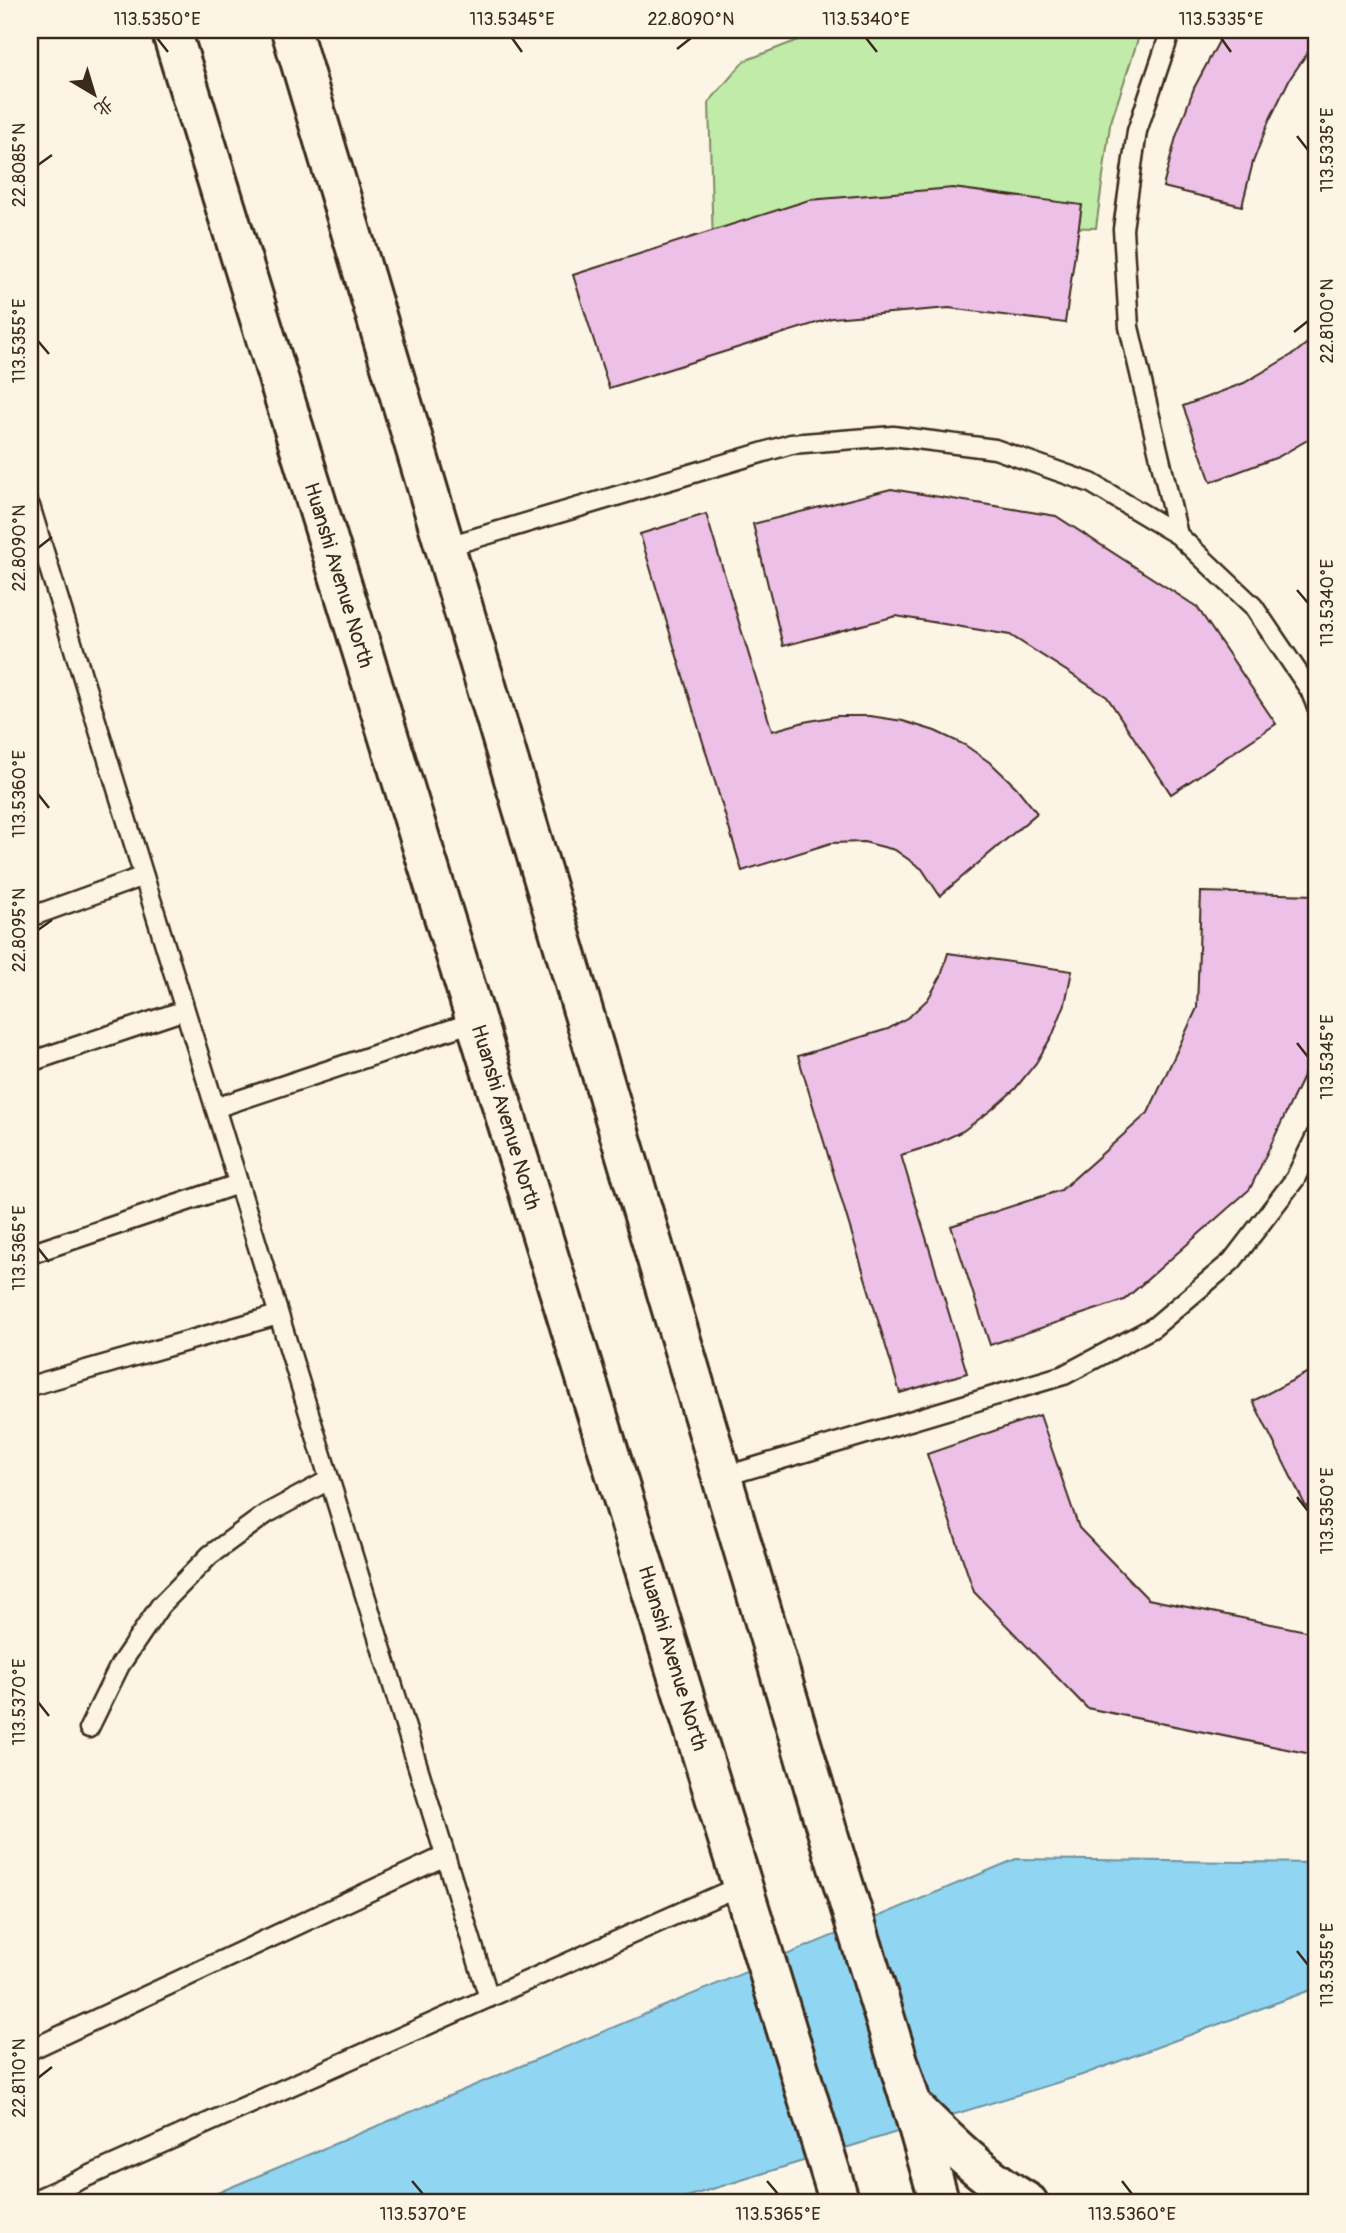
<svg xmlns="http://www.w3.org/2000/svg" width="1346" height="2233" viewBox="0 0 1346 2233" font-family="Pangolin,'LXGW WenKai TC',sans-serif">
<style>
.green{fill:#c1eba8;stroke:#7e8a63;stroke-width:2}
.water{fill:#90d6f2;stroke:#6e919d;stroke-width:2}
.building{fill:#edc1e7;stroke:#3b2a1e;stroke-width:2}
.lines{fill:none;stroke-linecap:round;stroke-linejoin:round}
.service-casing{stroke:#3b2a1e;stroke-width:23}
.secondary-casing{stroke:#3b2a1e;stroke-width:44}
.primary-casing{stroke:#3b2a1e;stroke-width:44}
.service{stroke:#fcf5e5;stroke-width:18}
.secondary{stroke:#fcf5e5;stroke-width:38}
.primary{stroke:#fcf5e5;stroke-width:38}
.ticks{fill:none;stroke:#3b2a1e;stroke-width:2.5}
.labels{text-anchor:middle;stroke-width:5;stroke-linejoin:round;paint-order:stroke}
.street-label{font-size:21px;fill:#3b2a1e;stroke:#fcf5e5}
.neatline{fill:none;stroke:#3b2a1e;stroke-width:2.5}
.ticks-label{font-size:18px;text-anchor:middle;fill:#3b2a1e}
</style>
<rect width="100%" height="100%" fill="#fcf5e5"/>
<filter id="ink" filterUnits="userSpaceOnUse"><feTurbulence type="fractalNoise" baseFrequency=".0143" numOctaves="2"/><feDisplacementMap in="SourceGraphic" scale="14" xChannelSelector="R" yChannelSelector="G"/><feConvolveMatrix kernelMatrix="1 2 1 2 8 2 1 2 1" color-interpolation-filters="sRGB"/></filter>
<g filter="url(#ink)">
<path class="green" d="M824 30H1141L1110 125 1096 228 850 223 713 247 709 102 744 61Z"/>
<path class="water" d="M1016 1859 1316 1863V1988L1082 2075 667 2203H193Z"/>
<path class="building" d="M1225 30H1316V40L1289 80 1269 121 1253 162 1242 206 1163 187 1176 137 1194 88Z
M953 188 1082 205 1065 323 949 308 832 318 609 388 573 275 809 200Z
M1316 336V435L1278 457 1211 482 1183 406 1244 383 1295 353Z
M891 489 1056 516 1197 607 1276 724 1171 794 1107 697 1010 635 896 616 783 646 753 524Z
M706 514 772 731 804 722 837 716H870L903 721 935 731 965 745 992 764 1016 787 1037 813 940 896 922 869 895 850 864 842 831 843 742 871 640 534Z
M1201 892 1316 895V1049L1250 1189 1124 1300 990 1345 951 1226 1061 1190 1148 1113 1197 1008Z
M948 953 1072 971 1065 1004 1053 1034 1036 1063 1015 1089 990 1111 963 1131 933 1145 901 1155 967 1373 900 1393 798 1056 888 1029 910 1016 928 999 941 976Z
M1316 1368V1502L1306 1507 1253 1401Z
M1040 1415 1079 1528 1148 1599 1316 1633V1755L1087 1708 974 1592 927 1454Z"/>
<g class="lines">
<defs>
<path id="service" d="M1171 30 1137 131 1123 229 1129 327 1178 535
M30 506 489 1998
M445 547 791 444 893 436 995 449 1091 483 1178 535 1253 606 1310 690 1316 705
M30 917 144 876
M30 1062 185 1010
M215 1108 476 1021
M30 1254 238 1184
M30 1386 278 1315
M722 1477 1064 1375 1154 1327 1232 1261 1295 1179 1316 1136
M89 1728 120 1665 160 1606 210 1555 266 1514 329 1480
M30 2050 445 1856
M30 2202 742 1885"/>
<path id="secondary" d="M912 2106C948 2142 984 2177 1028 2203"/>
<path id="primary" d="M171 30 840 2203
M291 30 834 1854 912 2106 940 2203"/>
</defs>
<use href="#service" class="service-casing"/>
<use href="#secondary" class="secondary-casing"/>
<use href="#primary" class="primary-casing"/>
<use href="#service" class="service"/>
<use href="#secondary" class="secondary"/>
<use href="#primary" class="primary"/>
</g>
</g>
<path class="ticks" d="M157 38 168 52M512 38 522 52M866 38 877 52M1221 38 1231 52M677 49 691 38M1297 136 1308 150M38 165 52 155M1294 332 1308 321M38 341 49 354M38 548 52 537M1297 590 1308 603M38 794 49 808M38 930 52 920M1297 1043 1308 1057M38 1248 49 1262M1297 1497 1308 1511M38 1702 49 1716M1297 1951 1308 1965M38 2078 52 2067M412 2181 423 2194M767 2181 778 2194M1122 2181 1132 2194"/>
<g class="labels">
<g class="street-label">
<text transform="translate(339 575) rotate(73)" y="7">Huanshi Avenue North</text>
<text transform="translate(506 1117) rotate(73)" y="7">Huanshi Avenue North</text>
<text transform="translate(673 1658) rotate(73)" y="7">Huanshi Avenue North</text>
</g>
</g>
<rect width="1346" height="2233" fill="none" stroke="#fcf5e5" stroke-width="77"/>
<g transform="translate(94 94) rotate(142)" stroke="#fcf5e5" stroke-width="5" paint-order="stroke">
<path d="M0-5L12 26L0 18L-12 26Z" fill="#3b2a1e"/>
<text y="-10" font-size="19" font-weight="bold" text-anchor="middle" fill="#3b2a1e">北</text>
</g>
<rect x="38" y="38" width="1270" height="2156" class="neatline"/>
<g class="ticks-label">
<text x="157" y="25">113.5350°E</text>
<text x="512" y="25">113.5345°E</text>
<text x="691" y="25">22.8090°N</text>
<text x="866" y="25">113.5340°E</text>
<text x="1221" y="25">113.5335°E</text>
<text transform="translate(1327 150) rotate(-90)" y="6">113.5335°E</text>
<text transform="translate(19 165) rotate(-90)" y="6">22.8085°N</text>
<text transform="translate(1327 321) rotate(-90)" y="6">22.8100°N</text>
<text transform="translate(19 341) rotate(-90)" y="6">113.5355°E</text>
<text transform="translate(19 548) rotate(-90)" y="6">22.8090°N</text>
<text transform="translate(1327 603) rotate(-90)" y="6">113.5340°E</text>
<text transform="translate(19 794) rotate(-90)" y="6">113.5360°E</text>
<text transform="translate(19 930) rotate(-90)" y="6">22.8095°N</text>
<text transform="translate(1327 1057) rotate(-90)" y="6">113.5345°E</text>
<text transform="translate(19 1248) rotate(-90)" y="6">113.5365°E</text>
<text transform="translate(1327 1511) rotate(-90)" y="6">113.5350°E</text>
<text transform="translate(19 1702) rotate(-90)" y="6">113.5370°E</text>
<text transform="translate(1327 1965) rotate(-90)" y="6">113.5355°E</text>
<text transform="translate(19 2078) rotate(-90)" y="6">22.8110°N</text>
<text x="423" y="2220">113.5370°E</text>
<text x="778" y="2220">113.5365°E</text>
<text x="1132" y="2220">113.5360°E</text>
</g>
</svg>
